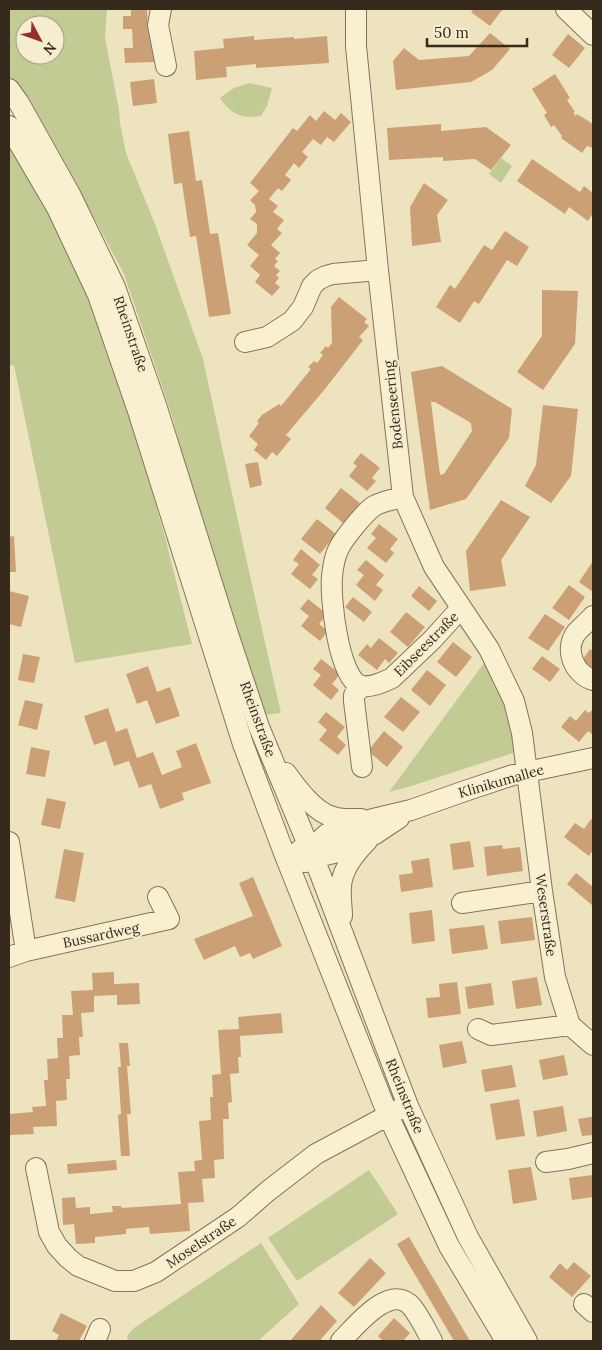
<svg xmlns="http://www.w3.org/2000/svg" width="602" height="1350" viewBox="0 0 602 1350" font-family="Lora,serif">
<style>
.green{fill:#c1cb93;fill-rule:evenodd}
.building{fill:#cca075;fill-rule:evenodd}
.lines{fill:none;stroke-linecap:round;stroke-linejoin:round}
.minor-casing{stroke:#867458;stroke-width:22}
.minor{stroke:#f9f0d2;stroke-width:20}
.labels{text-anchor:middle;stroke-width:4.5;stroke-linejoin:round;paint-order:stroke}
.street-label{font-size:14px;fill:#362a1c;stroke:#f5edcf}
</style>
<rect width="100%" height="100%" fill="#eee3bf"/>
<path class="green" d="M9 9H107L105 38 119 110 120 123 126 153 155 224 203 359 246 558 281 713 264 715 202 526 172 416 124 274 71 175 47 135 9 79ZM25 25H55V55H25Z
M249 83 272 88 267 106 261 116C241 119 232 115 220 98L234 88Z
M9 147 40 198 78 269 102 334 140 449 165 537 192 644 75 663 14 365 9 366Z
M501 158 512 166 501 183 489 174Z
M487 659 505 695 516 752 408 787 389 792Z
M369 1170 398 1214 297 1281 268 1238Z
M261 1243 299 1304 258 1341H128L127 1336 134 1328Z"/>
<path class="building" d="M131 9H147L148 28 153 27 155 62 125 63 124 48H133L132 29H123V16H131Z
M474 9H501L502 10 490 26 471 12Z
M490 33 510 49 492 70 471 82 396 90 393 61 404 48 419 60 469 56Z
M568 34 585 48 569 68 552 55Z
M254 36V40L294 37V39L327 36 329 63 256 68V64L226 67 227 77 196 80 194 51 224 48 223 39Z
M555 74 570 98 567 100 575 112 573 113 576 116 577 114 593 124V148L587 146 582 153 561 138 562 136 554 125 551 127 544 115 547 113 532 89Z
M154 79 157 103 133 106 130 82Z
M324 111 335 120 341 113 351 122 334 142 327 137 321 145 313 139 302 152 308 157 299 168 294 163 285 175 291 180 282 191 278 188 269 199 278 206 273 212 284 220 277 229 282 233 271 245 280 253 275 259 278 261 274 266 280 271 276 275 279 278 275 283 280 287 272 296 255 282 260 275 250 266 259 255 247 245 257 233V224L250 219 256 212 255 205 250 200 259 191 250 183 293 128 297 131 310 115 316 121Z
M441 124V131L486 127 511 145 491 170 475 159 443 161V157L389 160 387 128Z
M189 131 196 181 202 180 210 234 218 233 231 314 209 317 196 236 190 237 182 183 174 184 168 134Z
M532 159 580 192 584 186 593 193V213L588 221 569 207 565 214 517 181Z
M424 183 448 200 437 215 441 242 412 246 410 207Z
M505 231 529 247 517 266 507 260 479 304 474 301 460 323 436 307 450 285 455 289 484 245 492 250Z
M542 290 578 291 575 344 543 390 517 372 542 336Z
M339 297 367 319 364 322 369 326 359 337 363 340 325 389 286 435 291 439 277 456 272 452 266 460 254 450 258 444 249 436 259 423 257 421 262 415 279 404 281 406 311 369 308 367 314 361 317 363 323 355 320 353 326 346 328 348 332 343 331 307Z
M442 366 512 409 509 438 466 499 430 510 411 372ZM431 402H435L471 423 472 431 444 474 440 475Z
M543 405 578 409 571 476 551 503 525 486 536 465Z
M361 453 380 468 372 478 376 481 367 491 349 476 357 466 353 463Z
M258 462 262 485 250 488 245 464Z
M341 488 360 503 343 523 325 508Z
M501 500 530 517 501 560 506 586 470 591 466 551Z
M317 519 336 534 320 554 301 539Z
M379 524 398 539 390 549 394 553 386 563 367 548 376 538 371 534Z
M14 536 16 572H9V537Z
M301 549 320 565 312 575 318 579 310 589 291 574 299 564 293 560Z
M366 560 384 575 376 585 383 590 375 601 356 585 364 575 357 570Z
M593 561V592L579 582Z
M569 585 585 597 569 620 552 608Z
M419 586 437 601 429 611 411 596Z
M9 591 29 596 21 627 9 624Z
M353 597 372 612 364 622 345 607Z
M308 599 327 614 319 624 328 631 320 641 301 626 309 616 300 609Z
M406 612 425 627 408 647 390 632Z
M545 614 565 627 548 651 528 638Z
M379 638 398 653 389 663 385 659 377 670 358 655 367 644 371 648Z
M453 642 472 657 456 677 437 662Z
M590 649 593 651V671L581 662Z
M23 654 40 657 34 683 18 680Z
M542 656 560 669 550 682 532 669Z
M321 659 340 674 332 684 339 690 331 700 313 685 321 675 313 669Z
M148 666 157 692 170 687 180 716 156 724 147 700 137 704 126 674Z
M427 670 446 685 430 706 411 690Z
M401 697 420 712 403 732 384 717Z
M25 700 43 704 37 730 18 725Z
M108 708 116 732 127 728 137 758 153 752 162 775 182 767 176 751 196 743 211 783 182 793 184 800 160 809 151 784 139 788 129 761 114 766 106 741 94 745 84 716Z
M593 709V735L588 731 579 742 561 727 570 716 576 721 585 710 589 713Z
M326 712 345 727 337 737 346 745 338 755 319 740 327 730 318 722Z
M384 731 403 747 387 767 368 751Z
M31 747 50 751 45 777 26 774Z
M47 798 66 802 60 829 41 825Z
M591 819 593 821V850L589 856 564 837 575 823 584 829Z
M470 841 474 867 453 870 450 844Z
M502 845 503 849 520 847 523 871 487 876 484 847Z
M64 849 84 853 75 902 55 898Z
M429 858 433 887 401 892 399 875 413 873 411 861Z
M576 873 593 887V906L567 884Z
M253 877 282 946 253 959 250 953 240 957 235 946 204 960 194 939 253 916 239 883Z
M432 910 435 941 412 944 409 913Z
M532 917 535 940 501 944 498 921Z
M484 925 488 949 452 954 449 929Z
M114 972V984L139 983 140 1004 117 1005V995L94 996V1012L81 1013 83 1037H79L80 1055 69 1056 70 1079H66L67 1100 56 1101 57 1126 33 1127 34 1134 10 1135 9 1114 33 1112 32 1107 46 1106 44 1080H48L47 1059 58 1058 57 1038H63L62 1015H73L71 991 93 990 92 973Z
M537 977 542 1005 516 1009 512 981Z
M457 982 461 1014 428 1018 426 998 440 997 439 984Z
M491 983 494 1005 468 1009 465 987Z
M281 1013 283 1033 240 1036 241 1057H238L239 1073 230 1074 232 1102 228 1103 229 1119H223L224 1159 214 1160 215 1178 202 1179 204 1202 188 1203 190 1231 150 1234 149 1227 126 1229V1234L95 1237V1243L76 1244 74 1224 63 1225 62 1198 75 1197 76 1208 90 1207V1214L113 1212 112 1206H121L122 1208 181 1204 178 1172 195 1171 194 1161 202 1160 199 1121 211 1120 210 1097H213L212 1075 221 1074 218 1030 239 1029 238 1017Z
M462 1041 467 1063 443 1068 439 1045Z
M119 1043H128L130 1066H127L131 1114H127L130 1156H121L118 1115 121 1114 118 1067H121Z
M564 1055 568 1075 543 1080 539 1060Z
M512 1065 516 1087 485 1092 481 1070Z
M519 1099 525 1136 496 1140 490 1104Z
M563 1106 567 1131 537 1137 533 1111Z
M593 1115V1135L582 1136 578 1119 591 1117Z
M116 1160 117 1170 68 1174 67 1164Z
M531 1167 537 1200 513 1204 508 1170Z
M593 1175V1197L572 1200 569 1178Z
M409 1237 470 1341H454L397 1244Z
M370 1258 386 1273 354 1307 338 1293Z
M574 1262 591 1276 572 1297 549 1277 560 1263 567 1270Z
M321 1305 337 1321 321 1339 322 1340 321 1341H290Z
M61 1313 87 1326 79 1341H56L59 1335 52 1331Z
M394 1318 410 1333 403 1341H383L378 1336Z"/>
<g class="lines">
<defs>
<path id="minor" d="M161 9 158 25 166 66
M356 9V46L378 270 403 497 434 567 489 649 514 701 522 733 542 891 555 977 570 1025 593 1045
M566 9 593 35
M9 89 19 103 71 196 115 287 156 405 228 634 259 727 321 876 408 1106 468 1237 527 1341
M9 126 57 208 98 295 138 411 243 744 284 853 388 1115 449 1246 506 1341
M245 342 267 337 292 321 303 307 312 286 318 280 326 276 333 274 378 270
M403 497C394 499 383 501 374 506 364 513 343 539 338 550 334 558 333 568 332 576 330 598 338 674 359 685 368 689 384 682 392 678L433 639 461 608
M593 616C588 622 581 627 576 633 564 650 574 674 593 680
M362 686 354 695V701L362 767
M286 773C297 788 314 812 333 817 342 820 351 819 361 819
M9 842 26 951
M300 850 321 856 334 853 375 834 399 818
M305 862 317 843 327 834 373 819 411 810 462 792 513 775 593 758
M462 903 542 891
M342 916C342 907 340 897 341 888 341 870 355 853 367 841
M9 957 26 951 169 919 158 897
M478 1029 491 1035 570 1025
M546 1162 568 1159 593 1153
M36 1168 49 1232 57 1246 68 1258 78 1266 115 1281H134L156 1272 238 1217 268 1191 316 1154 400 1109
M584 1304 593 1312
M95 1341 100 1329
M341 1341C355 1327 391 1281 412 1307 420 1317 426 1330 432 1341"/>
</defs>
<use href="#minor" class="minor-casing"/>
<use href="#minor" class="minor"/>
</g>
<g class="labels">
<g class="street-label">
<text transform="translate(131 334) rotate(71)" y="5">Rheinstraße</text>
<text transform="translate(393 405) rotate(-96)" y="5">Bodenseering</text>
<text transform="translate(426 644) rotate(-45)" y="5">Eibseestraße</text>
<text transform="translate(258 719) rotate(70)" y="5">Rheinstraße</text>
<text transform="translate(501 781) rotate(-16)" y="5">Klinikumallee</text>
<text transform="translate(546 915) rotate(82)" y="5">Weserstraße</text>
<text transform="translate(101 935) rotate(-12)" y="5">Bussardweg</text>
<text transform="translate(405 1096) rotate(68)" y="5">Rheinstraße</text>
<text transform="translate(201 1242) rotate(-34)" y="5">Moselstraße</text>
</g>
</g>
<rect width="602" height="1350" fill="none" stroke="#362a1c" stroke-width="20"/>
<g transform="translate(40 40) rotate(131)"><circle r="24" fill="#f5edcf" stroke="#a99f87"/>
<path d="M0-4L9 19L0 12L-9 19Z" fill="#952f28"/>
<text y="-8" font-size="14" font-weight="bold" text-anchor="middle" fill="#362a1c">N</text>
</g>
<path d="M427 38v8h100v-8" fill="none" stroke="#362a1c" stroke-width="2.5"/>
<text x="434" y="38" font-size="15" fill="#362a1c" stroke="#f5edcf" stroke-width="4" paint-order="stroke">50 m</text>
</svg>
